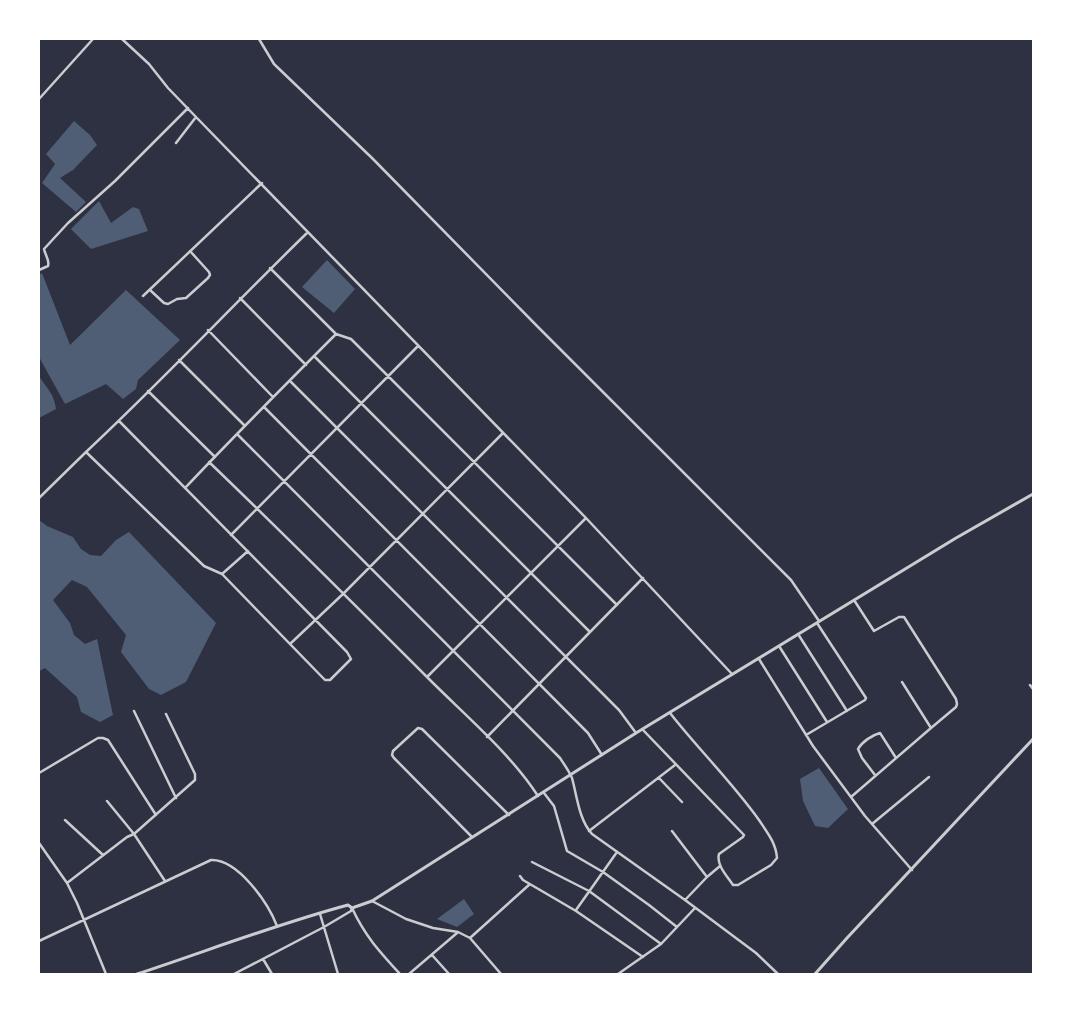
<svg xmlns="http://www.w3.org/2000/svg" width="1072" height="1013" viewBox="0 0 1072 1013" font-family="Quicksand,sans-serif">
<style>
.water{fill:#4f5d75}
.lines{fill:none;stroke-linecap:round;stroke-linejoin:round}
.minor{stroke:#caccd0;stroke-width:2.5}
.tertiary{stroke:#caccd0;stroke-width:3}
</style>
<rect width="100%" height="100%" fill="#2d3142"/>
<path class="water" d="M74 121 90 135 97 145 73 170 60 178 86 202 76 212 42 183 55 164 46 154Z
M99 201 111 223 133 207 139 209 148 231 91 249 71 229Z
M327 260 355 289 334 313 302 287Z
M42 273 70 345 126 290 180 340 138 380 136 389 123 399 106 384 65 404 39 357V275Z
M39 376C47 389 54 393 56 409L39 418Z
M39 520 47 526 73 537 81 549 90 555 101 556 116 540 129 532 216 623 186 682 161 695 149 689 121 652 126 635 87 587 72 580 53 600 70 623 74 635 85 644 97 639 113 715 100 722 81 712 77 697 45 668 39 671Z
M819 768 848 809 828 828 815 826 803 801 800 779Z
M464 899 474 914 457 927 437 919Z"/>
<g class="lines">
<path class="minor" d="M122 39 149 64 168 88 196 117 586 518 732 674
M259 39 274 64 372 158 539 328 791 580 819 621
M39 99 93 39
M176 143 196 117
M270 268 336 334
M39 270 48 266C50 260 45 255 44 249L68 223 115 181 188 108
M150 290 164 303 168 304 177 299 186 298 208 278 210 275 209 272 190 251
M143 296 262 183
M240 298 306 365
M208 330 273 397
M336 334 351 339 617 605
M314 356 590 632
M179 360 245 426
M290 381 619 710 636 733
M148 391 215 457
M264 407 588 733 602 755
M119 421 347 652 351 659 330 680H325L222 574 204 566 86 452C162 381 233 305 308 232
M237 434 560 758C564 764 569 771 572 778 577 796 579 820 592 834L685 900 756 953 778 974
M209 462C284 534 357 607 430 680 467 717 510 753 538 796
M186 487C235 435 285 385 336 334
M39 498 86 452
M231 535 418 346
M222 574 248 551
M854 600 874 631 899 617H904L956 699 957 704 956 707 931 728 902 682
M798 634 847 711
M290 644 344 593 502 434
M779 646 827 722
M759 659 813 746 865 816 912 870
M428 676 586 518
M1030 685 1033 689
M134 711 176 798
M643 730 744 835 743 837 719 854C716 865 727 876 733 885H738L771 865 777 858C776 843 767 832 759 820 732 782 699 750 670 713
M806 735 865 700 866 698 817 623
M487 737 643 578
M39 773 98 738H103L108 740 156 815
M875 775 862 758 858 749C862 742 872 735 880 733L896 758
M659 778 682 802
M544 793 554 806 567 851 603 872 649 905 677 927
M851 797 931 728
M65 820 103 855
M872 824 929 777
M589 831 675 765
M672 831 707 877 685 900
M472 837 394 758 392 755 393 751 418 728 422 729 509 815
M39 843 67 883 77 903 106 974
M532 862 589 891 661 944
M520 876 523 880 576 911 643 957
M707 877 720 866
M165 881 134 834 195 780V774L166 714
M67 883 127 837 134 834 107 801
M372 901 406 919 433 928 458 932 470 938 501 974
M576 910 617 852
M320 914 338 974
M470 938 530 884
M39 941 211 860C238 859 268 903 277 926
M432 955 449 974
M263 959 272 974
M234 974 324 927 351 911 352 908C365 936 379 951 400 974
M409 974 457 933
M618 974 661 944 695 908"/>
<path class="tertiary" d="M137 974C207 951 277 924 348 905L352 908 372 901 636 733 956 538 1033 494
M815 974 847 938 1033 739"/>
</g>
<rect width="1072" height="1013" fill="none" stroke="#ffffff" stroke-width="80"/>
</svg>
